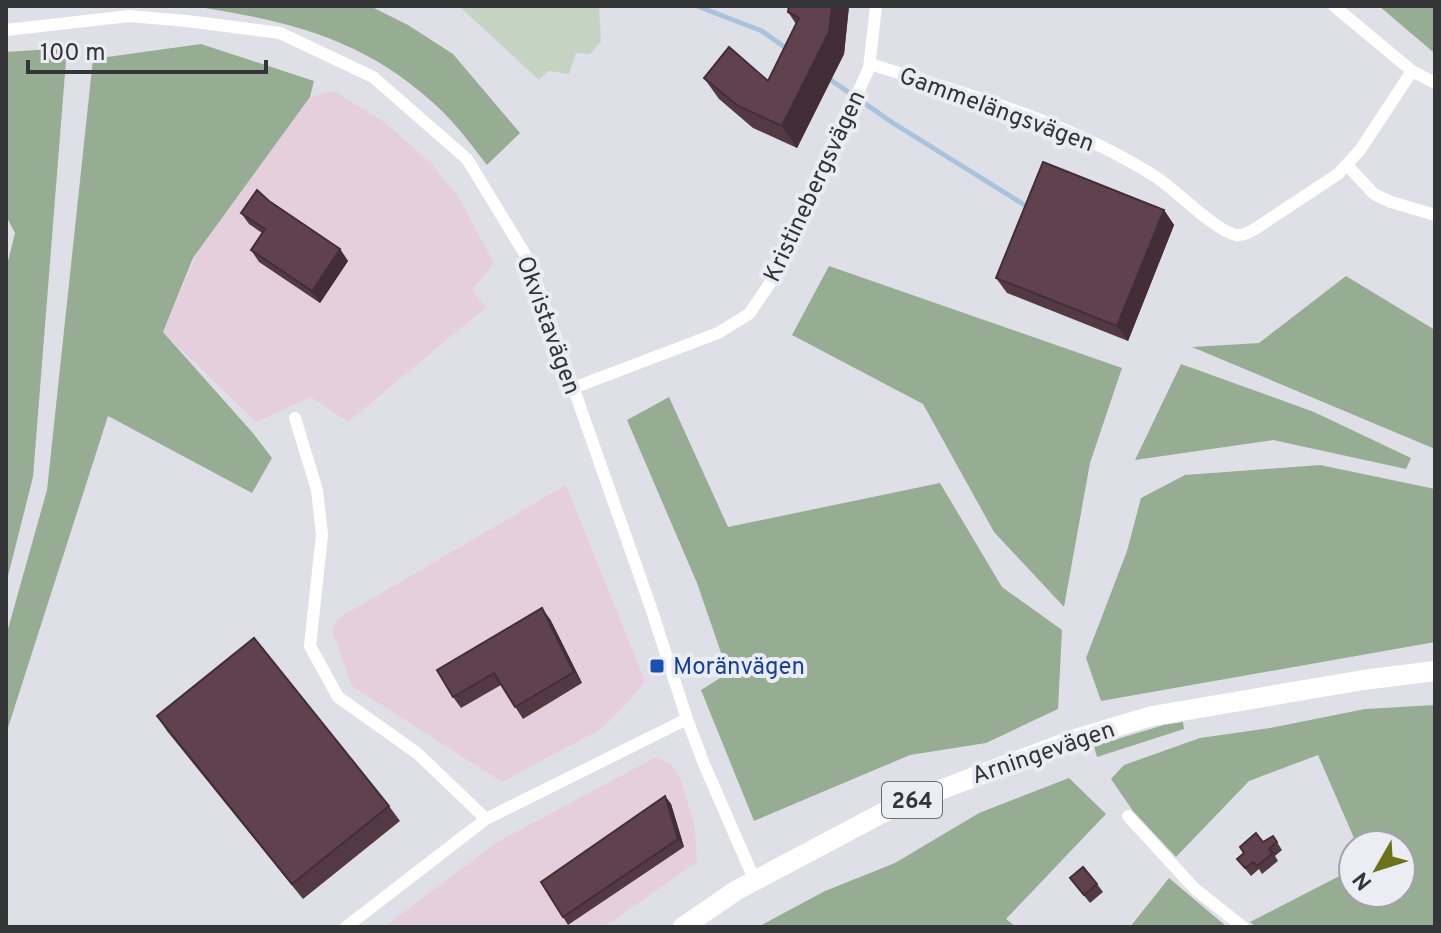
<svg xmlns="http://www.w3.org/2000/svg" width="1441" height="933" viewBox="0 0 1441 933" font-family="Overpass,sans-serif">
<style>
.industrial{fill:#e6cfdc}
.green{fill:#c5d4c2}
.forest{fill:#96ad93}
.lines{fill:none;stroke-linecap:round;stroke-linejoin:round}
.stream{stroke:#a8c3db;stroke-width:5}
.minor{stroke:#fff;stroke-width:12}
.primary{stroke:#fff;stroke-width:20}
.wall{fill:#533944}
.shaded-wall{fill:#432e37}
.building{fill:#60424f;stroke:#432e37;stroke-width:2}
.transit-dot{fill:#1a4fb4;stroke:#ecedf4;stroke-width:3}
.labels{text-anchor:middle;stroke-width:8;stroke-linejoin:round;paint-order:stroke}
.shield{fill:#ecedf4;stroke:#6b6c70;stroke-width:2}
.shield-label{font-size:22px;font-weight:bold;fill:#343537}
.street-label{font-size:24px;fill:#343537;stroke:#ecedf4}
.transit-label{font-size:24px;fill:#164399;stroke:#ecedf4;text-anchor:start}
</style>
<rect width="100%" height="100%" fill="#dfe0e7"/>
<path class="industrial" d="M334 91 384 122 432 164 461 201 494 263 472 290 486 307 348 422 311 397 256 422 163 332 196 255 310 97Z
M566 485 645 681 630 700 601 729 502 782 352 686 332 630 337 619Z
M656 757 671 764 681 780 695 828 697 862 604 927H384L499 841Z"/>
<path class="green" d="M459 6H599L601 41 590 54 576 53 569 74 548 71 539 80Z"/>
<path class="forest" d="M191 6H370L408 25 453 54 520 133 487 165C473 147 459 128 443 112 368 39 291 21 191 6Z
M1379 6H1435V52L1432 51Z
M201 44 314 81 310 97 193 258 163 332 252 432 272 458 252 493 108 416 6 734V636L47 490 93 59Z
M67 48 33 477 6 584V269L15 233 6 216V52Z
M829 266 1122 368 1090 463 1064 607 994 532 923 404 792 335Z
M1346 276 1435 330V449L1192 347 1259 343Z
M1181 364 1314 412 1411 458 1406 469 1273 440 1135 460Z
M669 397 728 527 940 483 1002 587 1062 630 1058 709 986 743 910 755 754 821 701 690 728 673 697 583 627 420Z
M1320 465 1435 489V642L1101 701 1086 658 1127 551 1141 498 1185 475Z
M1435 705V927H1256L1250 922 1353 869V893H1401V845H1357L1318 755 1249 781 1176 857 1133 811 1111 779 1124 765 1200 738 1270 728 1365 709Z
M1183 722 1184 729 1097 757 1094 746 1164 725Z
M1069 778 1106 814 1006 919 1016 927H758L825 891 895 863 979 813Z
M1169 878 1227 927H1130Z"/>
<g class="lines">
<path class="stream" d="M697 6 762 31 790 51
M828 78 893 123 1031 209"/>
<path class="minor" d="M1334 6 1412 71 1435 83
M6 30 129 16 187 21 280 33 373 77 467 159 528 259 651 608 687 719 704 764 755 881
M870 64C966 94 1070 122 1156 177 1176 190 1214 230 1236 235 1244 236 1251 231 1258 227L1338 174 1360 150 1412 71
M1347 165 1374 194 1391 202 1435 215
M573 388 718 333 749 314 777 273 869 68 876 6
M295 418 317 490 322 535 310 646 338 697 417 753 486 819
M1128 816 1195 889 1243 927
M346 927 486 819 687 719"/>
<path class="primary" d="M683 927 737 890 892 808 1078 738 1152 716 1363 680 1435 671"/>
</g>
<path class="wall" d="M789 6H849L844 54 797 148 753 128 719 99 704 78 768 81 796 24 788 12Z
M269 201 340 249 348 261 320 303 259 262 251 250 262 233 249 224 241 213Z
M1164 210 1174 225 1128 341 1007 293 996 278Z
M550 619 582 683 523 719 501 685 461 708 453 697Z
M157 716 389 806 400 821 303 899 167 731Z
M665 796 671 804 684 847 568 925 541 882Z
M1273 836 1282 850 1275 856 1278 861 1262 874 1259 869 1251 876 1237 859Z
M1070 878 1097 884 1103 892 1090 903Z"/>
<path class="shaded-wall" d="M832 6H849L844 54 797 148 782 126Z
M1164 210 1174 225 1128 341 1117 326Z
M340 249 348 261 320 303 312 291Z
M542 608 550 619 582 683 574 672Z
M665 796 671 804 684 847 678 839Z"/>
<path class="building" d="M789 6H832L829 32 782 126 738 106 704 78 729 47 768 81 799 18 788 12Z
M1043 162 1164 210 1117 326 996 278Z
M257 190 269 201 340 249 312 291 251 250 265 229 241 213Z
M542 608 574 672 515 707 494 673 453 697 437 670Z
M254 638 389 806 292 884 157 716Z
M665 796 678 839 563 917 541 882Z
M1256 833 1263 842 1273 836 1277 842 1269 849 1273 853 1257 866 1253 862 1245 868 1237 859 1244 853 1240 847Z
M1083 867 1097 884 1084 895 1070 878Z"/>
<rect class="transit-dot" x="649" y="658" width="16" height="16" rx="4"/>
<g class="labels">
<rect class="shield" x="882" y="782" width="60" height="36" rx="6"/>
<g class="shield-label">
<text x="912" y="808">264</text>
</g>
<g class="street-label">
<text transform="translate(997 109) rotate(20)" y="8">Gammelängsvägen</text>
<text transform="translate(814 186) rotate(-65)" y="8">Kristinebergsvägen</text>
<text transform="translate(549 325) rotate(70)" y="8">Okvistavägen</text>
<text transform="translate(1043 752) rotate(-19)" y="8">Arningevägen</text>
</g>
<g class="transit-label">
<text x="673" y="674">Moränvägen</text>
</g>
</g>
<rect width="1441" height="933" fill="none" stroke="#343537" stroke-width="16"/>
<g transform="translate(1377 869) rotate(231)"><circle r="38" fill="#ecedf4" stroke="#a2a3a8" stroke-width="2"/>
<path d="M0-6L14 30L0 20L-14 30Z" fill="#6d7218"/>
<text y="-12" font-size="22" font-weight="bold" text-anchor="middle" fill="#343537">N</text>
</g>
<path d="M28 60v12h238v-12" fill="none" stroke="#343537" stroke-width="4"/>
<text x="40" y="60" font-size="24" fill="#343537" stroke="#ecedf4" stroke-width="6" paint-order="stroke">100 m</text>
</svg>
